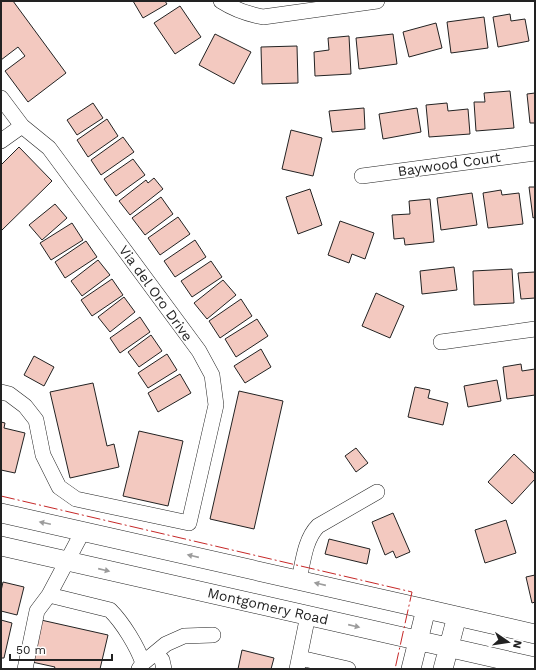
<svg xmlns="http://www.w3.org/2000/svg" width="536" height="670" viewBox="0 0 536 670" font-family="'Work Sans',sans-serif">
<style>
.building{fill:#f3c9c0;stroke:#222}
.lines{fill:none;stroke-linecap:round;stroke-linejoin:round}
.minor-casing{stroke:#222;stroke-width:16}
.major-casing{stroke:#222;stroke-width:20}
.minor{stroke:#fff;stroke-width:15}
.major{stroke:#fff;stroke-width:19}
.power{stroke:#c62828;stroke-width:1;stroke-dasharray:14 3 2 3;stroke-linecap:butt}
.oneway{fill:#9c9c9c}
.labels{text-anchor:middle;stroke-width:3;stroke-linejoin:round;paint-order:stroke}
.street-label{font-size:14px;fill:#222;stroke:#fff}
</style>
<rect width="100%" height="100%" fill="#fff"/>
<path class="building" d="M1 1H13L66 73 28 102 5 71 25 56 18 47 1 60Z
M133 1H165L167 4 143 18Z
M180 6 201 37 175 54 154 23Z
M510 14 511 21 525 19 529 41 498 47 493 17Z
M484 17 488 48 451 53 447 22Z
M436 23 442 48 409 57 403 32Z
M215 34 251 52 234 84 199 65Z
M393 34 397 64 359 69 356 38Z
M349 36 351 74 315 76 314 52 329 50 328 38Z
M297 46 298 83 262 84 261 47Z
M510 91 514 128 476 131 474 102H485L484 93Z
M535 93V123H530L527 94Z
M93 103 103 118 77 135 67 120Z
M447 103 448 111 468 109 470 134 429 137 426 105Z
M364 108 365 129 332 132 329 111Z
M417 108 421 132 383 139 379 114Z
M107 119 118 136 88 157 77 140Z
M291 130 322 138 313 176 282 169Z
M123 137 134 152 101 175 91 160Z
M19 147 52 181 1 231V165Z
M133 159 145 175 116 196 104 179Z
M154 178 163 189 130 215 119 201 146 180 148 183Z
M529 187H535V217L533 218Z
M310 189 322 225 298 234 286 197Z
M501 190 502 195 519 193 523 224 488 228 483 193Z
M472 193 477 225 441 230 437 198Z
M161 197 173 214 145 235 132 218Z
M430 199 434 242 405 245 404 238 394 239 392 215 410 214 409 201Z
M55 204 67 218 42 240 29 225Z
M178 217 190 234 160 255 148 238Z
M340 221 374 233 365 259 352 254 349 263 328 255Z
M72 223 83 240 51 260 40 243Z
M195 240 206 257 175 277 164 261Z
M86 241 97 257 65 278 55 262Z
M98 260 110 275 82 296 71 281Z
M211 261 222 277 192 297 181 281Z
M454 267 457 290 422 294 420 271Z
M512 269 514 303 474 305 473 271Z
M535 272V298L521 299 518 273Z
M112 279 123 295 92 316 81 300Z
M223 280 236 295 207 319 194 303Z
M376 293 404 306 390 338 362 326Z
M124 297 135 312 110 332 98 317Z
M241 299 252 316 220 338 209 321Z
M140 317 150 332 120 353 110 338Z
M257 319 268 336 236 357 225 339Z
M151 335 162 351 139 367 128 352Z
M261 349 271 367 245 383 234 366Z
M167 354 177 370 148 388 138 373Z
M34 356 54 367 44 386 24 375Z
M521 364 522 371 535 369V395L507 399 503 367Z
M180 374 191 393 158 412 148 393Z
M497 380 501 401 468 407 464 386Z
M93 383 107 446 114 444 119 467 70 478 50 392Z
M415 387 430 390 428 398 448 403 443 425 408 417Z
M239 391 283 401 254 529 210 519Z
M1 422 5 423 4 428 25 433 15 473 1 470Z
M139 431 183 441 168 506 123 496Z
M356 448 368 463 356 472 345 456Z
M514 454 535 474V479L512 504 488 482Z
M393 513 410 552 396 558 393 551 385 555 372 522Z
M506 520 516 553 485 563 475 530Z
M329 539 370 549 367 564 325 554Z
M535 575V602L532 603 526 577Z
M3 582 24 587 17 615 1 611V591Z
M1 620 12 623 4 658H1Z
M41 620 108 635 100 669H54L55 667 32 662Z
M242 650 274 658 271 669H238Z"/>
<g class="lines">
<defs>
<path id="minor" d="M221 1C235 10 247 14 263 17L377 1
M1 98 22 126 49 148 199 351 212 375 216 405 189 523 76 499 59 487 43 455 36 420 25 406 9 394 1 392
M1 141 22 126
M362 176 535 153
M441 342 535 329
M299 580C303 562 305 539 318 526L377 492
M49 595 110 610C123 623 137 646 143 663L139 669
M155 653 162 660 164 669
M300 658 348 669
M143 663 166 644 184 636 213 635
M25 669 37 611 49 595 83 531
M297 669 308 615"/>
<path id="major" d="M1 513 426 609 535 634
M1 546 535 667
M411 669 426 609
M443 669 457 616"/>
</defs>
<use href="#minor" class="minor-casing"/>
<use href="#major" class="major-casing"/>
<use href="#minor" class="minor"/>
<use href="#major" class="major"/>
<path class="power" d="M1 496 412 592 395 669"/>
</g>
<defs><path id="oneway-solid" d="M-6-.8H1V-3.2L6.5 0L1 3.2V.8H-6Z"/></defs>
<g class="oneway">
<use href="#oneway-solid" transform="translate(45 523) rotate(-168)"/>
<use href="#oneway-solid" transform="translate(193 556) rotate(-167)"/>
<use href="#oneway-solid" transform="translate(104 570) rotate(13)"/>
<use href="#oneway-solid" transform="translate(320 584) rotate(-167)"/>
<use href="#oneway-solid" transform="translate(354 626) rotate(13)"/>
</g>
<g class="labels">
<g class="street-label">
<text transform="translate(449 164) rotate(-8)" y="5">Baywood Court</text>
<text transform="translate(156 293) rotate(54)" y="5">Via del Oro Drive</text>
<text transform="translate(268 606) rotate(13)" y="5">Montgomery Road</text>
</g>
</g>
<rect width="536" height="670" fill="none" stroke="#222222" stroke-width="4"/>
<g transform="translate(508 642) rotate(103)" stroke="#ffffff" stroke-width="3" paint-order="stroke">
<path d="M0-3L7 15L0 10L-7 15Z" fill="#222222"/>
<text y="-6" font-size="11" font-weight="bold" text-anchor="middle" fill="#222222">N</text>
</g>
<path d="M10 654v6h102v-6" fill="none" stroke="#222222" stroke-width="2"/>
<text x="16" y="654" font-size="12" fill="#222222" stroke="#ffffff" stroke-width="3" paint-order="stroke">50 m</text>
</svg>
